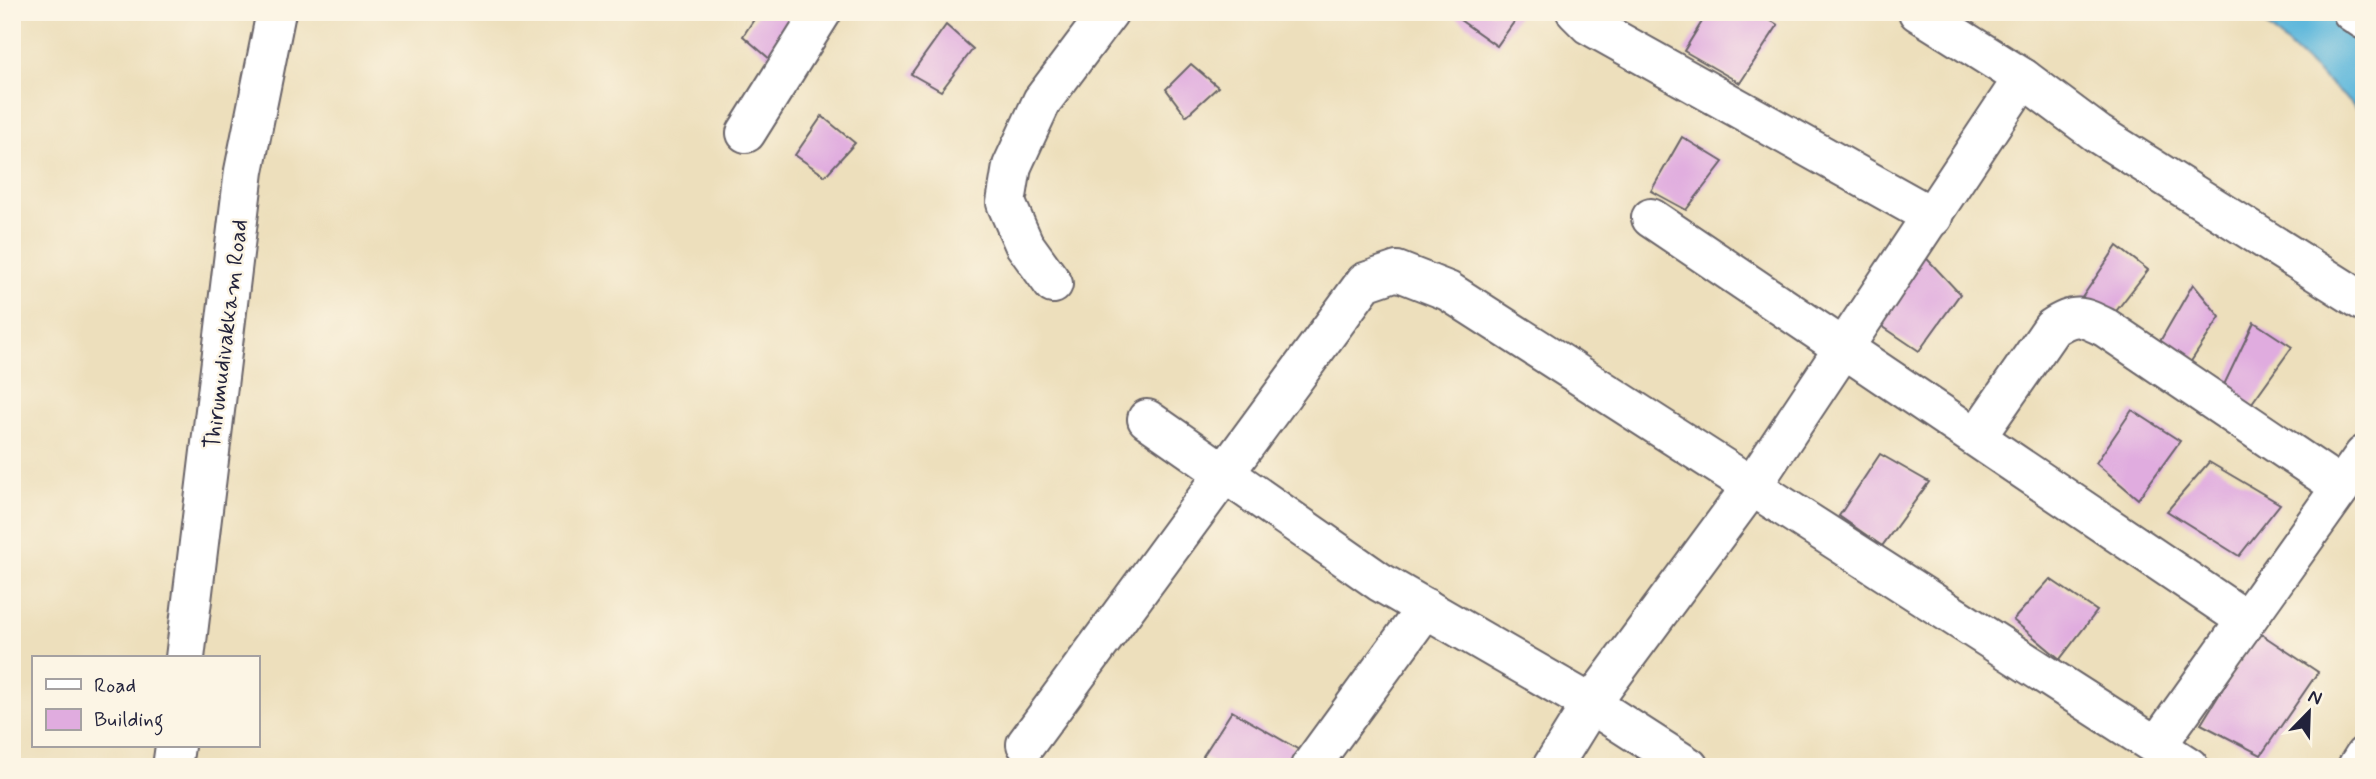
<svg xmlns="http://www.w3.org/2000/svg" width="2376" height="779" font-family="Mynerve,sans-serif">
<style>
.water{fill:#5fb8dc;stroke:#406d8c;stroke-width:2}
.building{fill:#e0acdf}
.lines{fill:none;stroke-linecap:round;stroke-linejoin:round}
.minor-casing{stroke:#696468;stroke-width:42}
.minor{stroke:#fff;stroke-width:38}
.labels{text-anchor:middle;stroke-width:5;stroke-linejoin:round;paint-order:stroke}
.street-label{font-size:23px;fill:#22223b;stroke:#fcf5e5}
</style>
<rect width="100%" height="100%" fill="#fcf5e5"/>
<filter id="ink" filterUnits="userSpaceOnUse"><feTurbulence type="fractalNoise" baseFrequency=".0143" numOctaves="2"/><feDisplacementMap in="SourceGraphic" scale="14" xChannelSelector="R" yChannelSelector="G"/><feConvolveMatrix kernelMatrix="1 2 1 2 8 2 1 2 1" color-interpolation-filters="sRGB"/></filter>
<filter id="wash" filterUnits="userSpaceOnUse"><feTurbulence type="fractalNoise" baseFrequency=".00686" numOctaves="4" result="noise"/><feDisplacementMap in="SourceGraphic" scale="28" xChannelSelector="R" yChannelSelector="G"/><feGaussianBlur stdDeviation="1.57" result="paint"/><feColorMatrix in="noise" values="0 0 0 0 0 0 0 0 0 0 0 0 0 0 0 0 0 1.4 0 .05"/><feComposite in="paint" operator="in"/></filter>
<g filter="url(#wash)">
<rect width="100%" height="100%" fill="#eddfbc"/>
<path class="water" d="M 2252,12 L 2364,12 L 2364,115 Z"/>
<g id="blocks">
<g class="building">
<path d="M 759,12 L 806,12 L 771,60 L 743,36 Z"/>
<path d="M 1455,12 L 1521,12 L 1497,46 L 1453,15 Z"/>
<path d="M 1708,12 L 1756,12 L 1778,25 L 1740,83 L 1684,51 Z"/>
<path d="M 946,25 L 973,49 L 941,91 L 911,74 Z"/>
<path d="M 1191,64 L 1218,87 L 1186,116 L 1166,89 Z"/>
<path d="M 822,116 L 855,143 L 825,176 L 795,155 Z"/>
<path d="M 1682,137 L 1723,162 L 1686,210 L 1651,191 Z"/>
<path d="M 2117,246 L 2148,270 L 2106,324 L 2079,302 Z"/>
<path d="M 1916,247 L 1960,294 L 1919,351 L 1873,320 Z"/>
<path d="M 2193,284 L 2220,317 L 2188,366 L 2155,350 Z"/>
<path d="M 2254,322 L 2292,347 L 2249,407 L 2221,391 Z"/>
<path d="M 2132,410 L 2180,441 L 2138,499 L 2096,463 Z"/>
<path d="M 1880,454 L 1929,482 L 1882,546 L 1839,516 Z"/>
<path d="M 2209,462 L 2280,504 L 2239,556 L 2167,511 Z"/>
<path d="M 2050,579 L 2097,611 L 2060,659 L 2013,620 Z"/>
<path d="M 2258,632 L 2318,672 L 2261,755 L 2201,724 Z"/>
<path d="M 1232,711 L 1306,754 L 1295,767 L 1218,767 L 1203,756 Z"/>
</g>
</g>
</g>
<g filter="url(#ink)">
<use href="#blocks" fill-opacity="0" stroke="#696468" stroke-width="2"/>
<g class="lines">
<g class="minor-casing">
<g id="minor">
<path d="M 1576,12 L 1589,25 L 1933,217"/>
<path d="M 1918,12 L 2023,78 L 2098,134 L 2364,302"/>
<path d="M 2352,12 L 2364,20"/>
<path d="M 746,133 L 822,12"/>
<path d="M 1651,218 L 2246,620"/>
<path d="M 1053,284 L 1024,244 L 1006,203 L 1012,166 L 1042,101 L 1109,12"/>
<path d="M 1147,419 L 1380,582 L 1591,704 L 1689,767"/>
<path d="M 1977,436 L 2052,328 C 2075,312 2082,316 2106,328 L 2341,487"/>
<path d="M 185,658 L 244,171 L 276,12"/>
<path d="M 1026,744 L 1365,282 L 1397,271 L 1448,291 L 2189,767"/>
<path d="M 2158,744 L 2364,455"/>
<path d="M 172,767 L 175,746"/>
<path d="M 1310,767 L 1426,608"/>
<path d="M 1552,767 L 1591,704 L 1752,486 L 2023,78"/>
<path d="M 2357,767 L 2364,756"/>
</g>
</g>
<use href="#minor" class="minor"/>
</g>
</g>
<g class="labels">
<g class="street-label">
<text transform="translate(225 334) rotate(-83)" y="8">Thirumudivakkam Road</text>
</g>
</g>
<rect width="2376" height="779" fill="none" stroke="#fcf5e5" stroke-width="42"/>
<rect x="32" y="656" width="228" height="91" fill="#fcf5e5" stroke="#a5a1a1" stroke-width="2"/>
<rect x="46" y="679" width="35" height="10" fill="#ffffff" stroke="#a5a1a1" stroke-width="2"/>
<text x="94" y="692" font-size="21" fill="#22223b">Road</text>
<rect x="46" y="709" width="35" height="21" fill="#e0acdf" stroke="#a5a1a1" stroke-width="2"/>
<text x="94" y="726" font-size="21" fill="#22223b">Building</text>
<g transform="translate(2309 712) rotate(23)" stroke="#fcf5e5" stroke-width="5" paint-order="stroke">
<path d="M0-5L12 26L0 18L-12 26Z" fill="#22223b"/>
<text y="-10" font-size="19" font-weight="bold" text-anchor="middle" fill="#22223b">N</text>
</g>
</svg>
